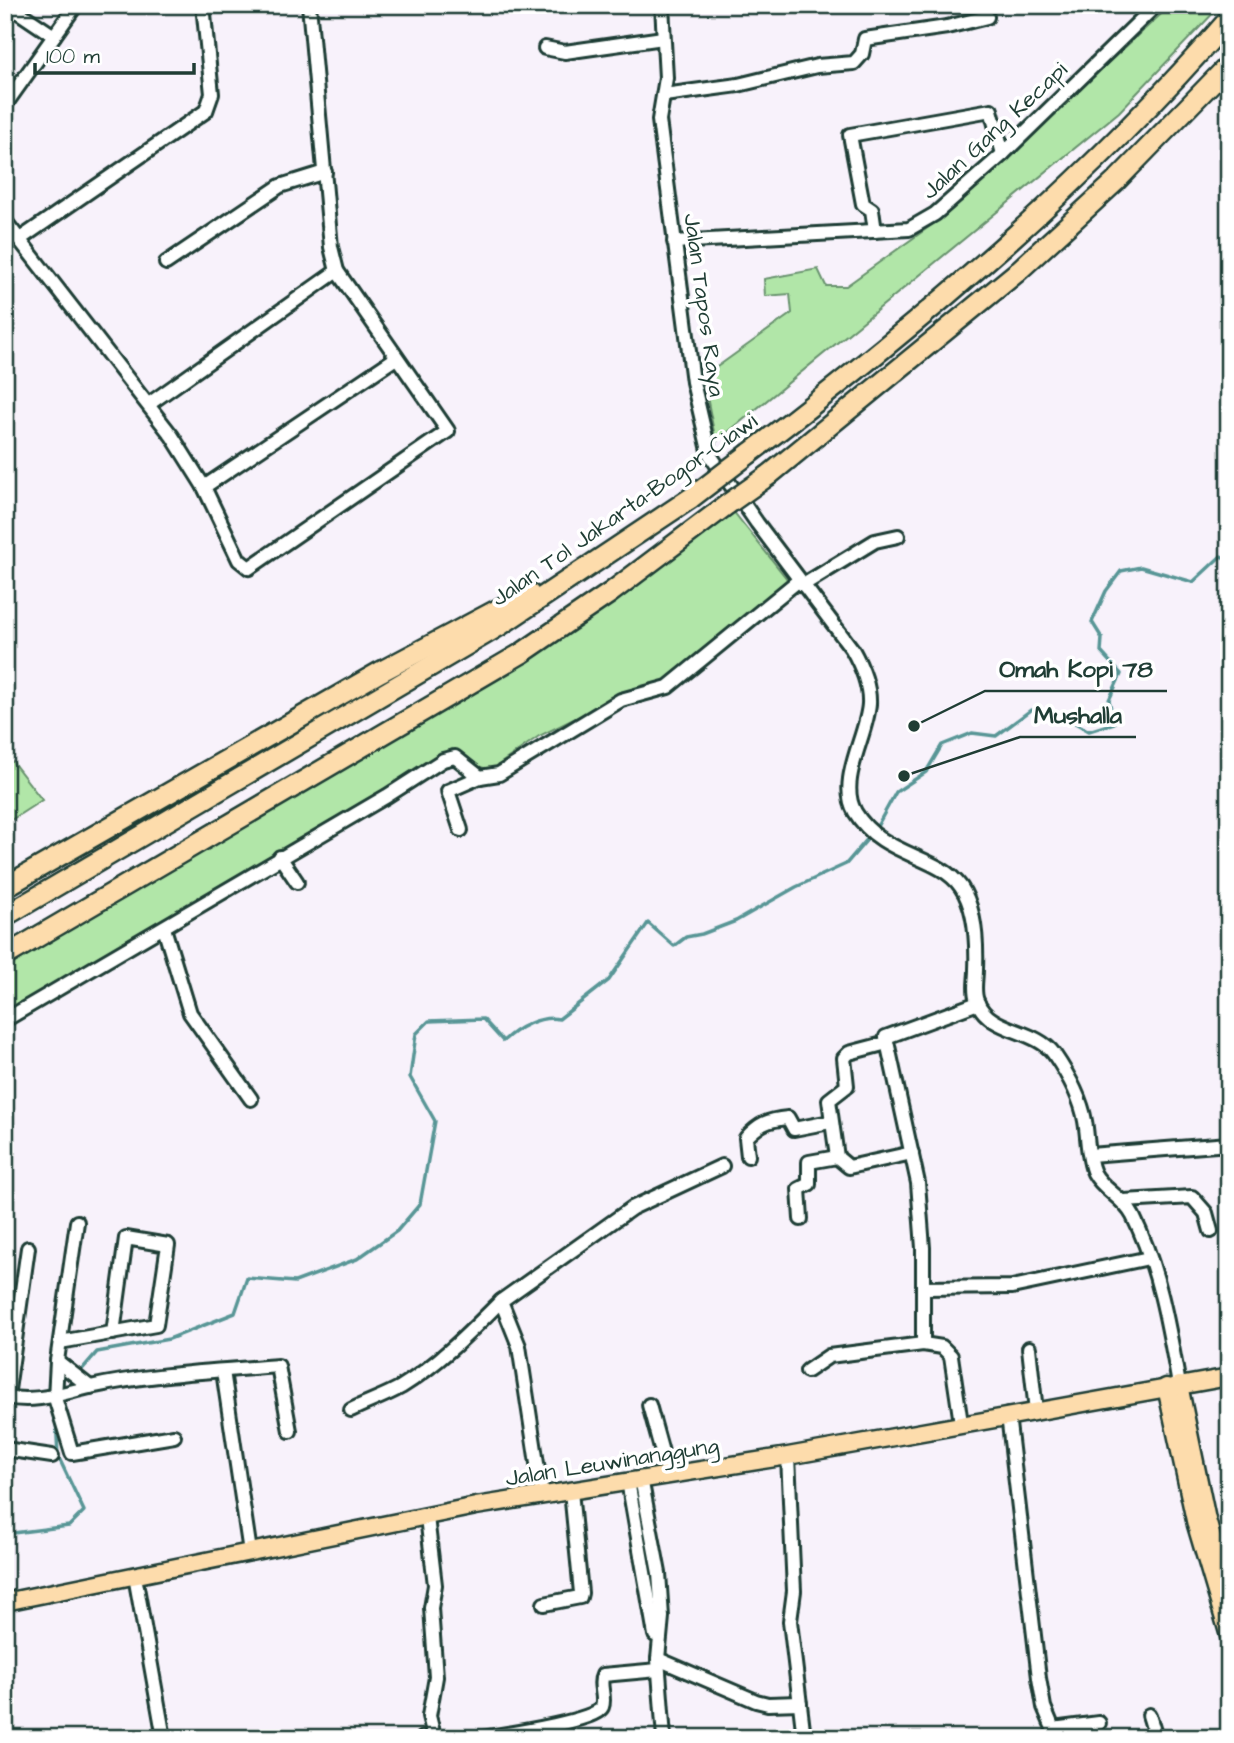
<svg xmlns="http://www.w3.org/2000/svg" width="1234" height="1743" font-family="'Architects Daughter',sans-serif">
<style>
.green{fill:#b1e6a8;stroke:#68926e;stroke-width:2}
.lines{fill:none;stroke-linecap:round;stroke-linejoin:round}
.stream{stroke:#599696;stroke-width:3.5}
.minor-casing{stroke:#1f3d34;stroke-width:18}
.major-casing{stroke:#1f3d34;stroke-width:21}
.highway-casing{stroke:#1f3d34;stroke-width:24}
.minor{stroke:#fff;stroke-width:12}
.major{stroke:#fddcac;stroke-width:16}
.highway{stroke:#fddcac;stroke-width:19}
.highway-bridge-casing{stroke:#1f3d34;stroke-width:24;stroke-linecap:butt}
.highway-bridge{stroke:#fddcac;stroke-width:19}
.labels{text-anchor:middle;stroke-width:7;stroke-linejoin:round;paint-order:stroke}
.street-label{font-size:23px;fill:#1f3d34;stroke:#fff}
.leader{fill:none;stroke:#1f3d34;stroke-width:2.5}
.callout-dot{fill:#1f3d34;stroke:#fff;stroke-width:2.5}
.callout-label{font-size:24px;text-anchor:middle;font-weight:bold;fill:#1f3d34;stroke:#fff;stroke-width:7;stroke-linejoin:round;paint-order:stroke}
</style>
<rect width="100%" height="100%" fill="#f8f2fb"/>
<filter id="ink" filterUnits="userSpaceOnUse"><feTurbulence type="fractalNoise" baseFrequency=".0143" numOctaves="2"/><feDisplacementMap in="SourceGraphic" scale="14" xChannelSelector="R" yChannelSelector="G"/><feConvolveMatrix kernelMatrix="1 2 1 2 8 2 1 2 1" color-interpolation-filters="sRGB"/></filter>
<g filter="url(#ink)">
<g class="green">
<path d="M 1171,5 L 1221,5 L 1119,112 L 716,442 L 703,377 L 792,313 L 790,294 L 765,296 L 764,279 L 818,269 L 826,286 L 846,286 L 947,214 L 950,208 Z"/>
<path d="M 733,511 L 787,579 L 788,585 L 667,685 L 625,695 L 588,712 L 539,736 L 491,770 L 470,764 L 452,749 L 5,1012 L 5,956 L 522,653 Z"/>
<path d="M 5,752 L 42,800 L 5,824 Z"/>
</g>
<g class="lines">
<g class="stream">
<path d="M 875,830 L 896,792 L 926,772 L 942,745 L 972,733 L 996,736 L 1031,710 L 1063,716 L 1089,731 L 1114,723 L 1109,700 L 1121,674 L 1101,652 L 1102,638 L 1092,622 L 1106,591 L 1121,571 L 1141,567 L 1193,582 L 1221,556 L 1229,560"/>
<path d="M 66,1388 L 97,1352 L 169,1339 L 235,1313 L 247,1278 L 295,1282 L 357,1259 L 397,1231 L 420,1204 L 435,1121 L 410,1077 L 416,1034 L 429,1021 L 483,1019 L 503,1041 C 517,1028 540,1015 559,1019 L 609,980 L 648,923 L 674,946 L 686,937 L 702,934 L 736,921 L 796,887 L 846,864 L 870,836"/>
<path d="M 5,1534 L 69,1526 L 84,1511 L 58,1456 L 56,1417"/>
</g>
<g class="minor-casing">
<g id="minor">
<path d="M 8,5 L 54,36"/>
<path d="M 662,5 L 666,78 L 659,120 L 693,382 L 710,455 L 757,523 L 852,649 C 861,665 870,685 869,704 C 867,736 837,781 855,812 C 882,857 938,854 961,887 C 976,909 977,944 976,970 C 976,980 973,991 977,1001 C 989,1033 1035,1028 1054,1054 C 1067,1073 1081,1098 1085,1121 C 1088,1137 1087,1158 1094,1173 C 1103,1190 1124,1198 1133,1216 C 1159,1268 1169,1328 1179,1385"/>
<path d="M 545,48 L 565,52 L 663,38"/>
<path d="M 664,95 L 738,85 L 817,66 L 854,63 L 862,54 L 865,39 L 947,27 L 987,17"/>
<path d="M 5,105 L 76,5"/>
<path d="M 5,221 L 172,436 L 204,487 L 239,560 L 249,568 L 448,431 L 337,271 L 331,247 L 309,5"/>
<path d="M 875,231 L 872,210 L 863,204 L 850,135 L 991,110 L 1003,154"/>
<path d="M 20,239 L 206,111 L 212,94 L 203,5"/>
<path d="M 674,242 L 909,229 L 935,214 L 1003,154 L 1152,9"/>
<path d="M 166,263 L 280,186 L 325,172"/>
<path d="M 149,404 L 337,271"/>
<path d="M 204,487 L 396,358"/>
<path d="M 803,585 L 875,541 L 898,536"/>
<path d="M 461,830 L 448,791 L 480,777"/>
<path d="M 280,857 L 297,882"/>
<path d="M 164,928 L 190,1013 L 251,1099"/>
<path d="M 5,1020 L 387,796 L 443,760 L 455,757 L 480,777 L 499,774 L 621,700 L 668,687 L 799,580"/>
<path d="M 1090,1155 L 1229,1144"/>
<path d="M 748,1156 L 746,1138 C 759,1124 767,1120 788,1118 L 794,1129 L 830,1122"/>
<path d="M 837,1157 L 829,1100 L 847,1086 L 844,1058 L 849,1053 L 887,1043"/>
<path d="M 1124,1201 L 1192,1197 L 1206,1213 L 1211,1231"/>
<path d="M 801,1219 L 799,1189 L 809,1184 L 809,1162 L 837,1157 L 849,1167 L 912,1153"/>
<path d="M 77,1222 L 57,1361 L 55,1398 L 72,1453 L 174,1436"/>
<path d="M 923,1288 L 1012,1287 L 1149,1258"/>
<path d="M 60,1342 L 156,1325 L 168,1245 L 126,1238 L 113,1333"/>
<path d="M 923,1344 L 942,1347 L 951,1356 L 961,1423"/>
<path d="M 1029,1348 L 1036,1411"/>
<path d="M 57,1361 L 90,1387"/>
<path d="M 223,1371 L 250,1552"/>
<path d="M 807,1371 L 829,1356 L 923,1344 L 923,1248 L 918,1183 L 886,1037 L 978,1003"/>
<path d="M 5,1397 C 37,1403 59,1394 90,1387 C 149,1374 217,1371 278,1366 L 290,1431"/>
<path d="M 7,1397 L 28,1248"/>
<path d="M 649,1405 L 668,1474"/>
<path d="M 351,1410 C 367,1402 385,1396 401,1387 C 439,1364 470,1332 501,1301"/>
<path d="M 1008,1415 L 1039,1678 L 1044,1707 L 1057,1738"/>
<path d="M 5,1449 L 52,1456"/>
<path d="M 788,1456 L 794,1591 L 790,1621 L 804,1738"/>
<path d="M 641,1478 L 659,1573 L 662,1617 L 658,1659 L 664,1738"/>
<path d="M 628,1481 L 655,1635"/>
<path d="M 542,1496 L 519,1346 L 501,1301 L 632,1208 L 722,1166"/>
<path d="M 427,1517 L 435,1585 L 431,1608 L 436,1677 L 429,1716 L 434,1736"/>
<path d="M 135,1576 L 164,1738"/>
<path d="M 544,1604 L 580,1597 L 581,1593 L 571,1491"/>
<path d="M 658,1659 L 756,1701 L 768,1704 L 800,1703"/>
<path d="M 1149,1715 L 1156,1738"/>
<path d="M 1053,1729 L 1099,1723"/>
<path d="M 423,1738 L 455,1738"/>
<path d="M 482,1738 C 500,1735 597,1721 602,1707 C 606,1697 598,1685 603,1675 L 658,1670"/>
</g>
</g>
<g class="major-casing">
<g id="major">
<path d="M 1179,1385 L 1207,1520 L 1229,1596"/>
<path d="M 1166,1387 L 1196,1525 L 1229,1636"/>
<path d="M 5,1602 L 476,1506 L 788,1456 L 1229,1377"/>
</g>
</g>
<g class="highway-casing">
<g id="highway">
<path d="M 750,453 C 921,323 1089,181 1229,19"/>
<path d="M 769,475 L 1016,273 L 1115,182 L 1229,65"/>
<path d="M 5,887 L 380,672 L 529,593"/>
<path d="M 5,916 L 499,626 L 691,498"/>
<path d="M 5,956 L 522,653 L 610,593 L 728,504"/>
</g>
</g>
<use href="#minor" class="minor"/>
<use href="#major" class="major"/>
<use href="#highway" class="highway"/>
<g class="highway-bridge-casing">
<g id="highway-bridge">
<path d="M 691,498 L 750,453"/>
<path d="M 728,504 L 769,475"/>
</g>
</g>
<use href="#highway-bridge" class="highway-bridge"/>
</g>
</g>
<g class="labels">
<g class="street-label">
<text transform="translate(994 130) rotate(-43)" y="8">Jalan Gang Kecapi</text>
<text transform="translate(705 305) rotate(82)" y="8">Jalan Tapos Raya</text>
<text transform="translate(624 509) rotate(-35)" y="8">Jalan Tol Jakarta–Bogor–Ciawi</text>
<text transform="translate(612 1461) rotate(-9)" y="8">Jalan Leuwinanggung</text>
</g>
</g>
<path class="leader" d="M914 726L985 691H1167M904 776L1020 737H1136"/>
<g class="callout-dot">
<circle cx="914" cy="726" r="7"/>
<circle cx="904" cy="776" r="7"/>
</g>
<g class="callout-label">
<text x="1076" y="677">Omah Kopi 78</text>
<text x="1078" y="723">Mushalla</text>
</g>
<rect width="1234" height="1743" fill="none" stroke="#fff" stroke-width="28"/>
<rect x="14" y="14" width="1206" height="1715" fill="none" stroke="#1f3d34" stroke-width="2.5" filter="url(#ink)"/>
<path d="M35 63v10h159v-10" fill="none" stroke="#1f3d34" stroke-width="3.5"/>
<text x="46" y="63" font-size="21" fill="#1f3d34" stroke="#ffffff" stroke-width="5" paint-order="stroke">100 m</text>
</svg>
